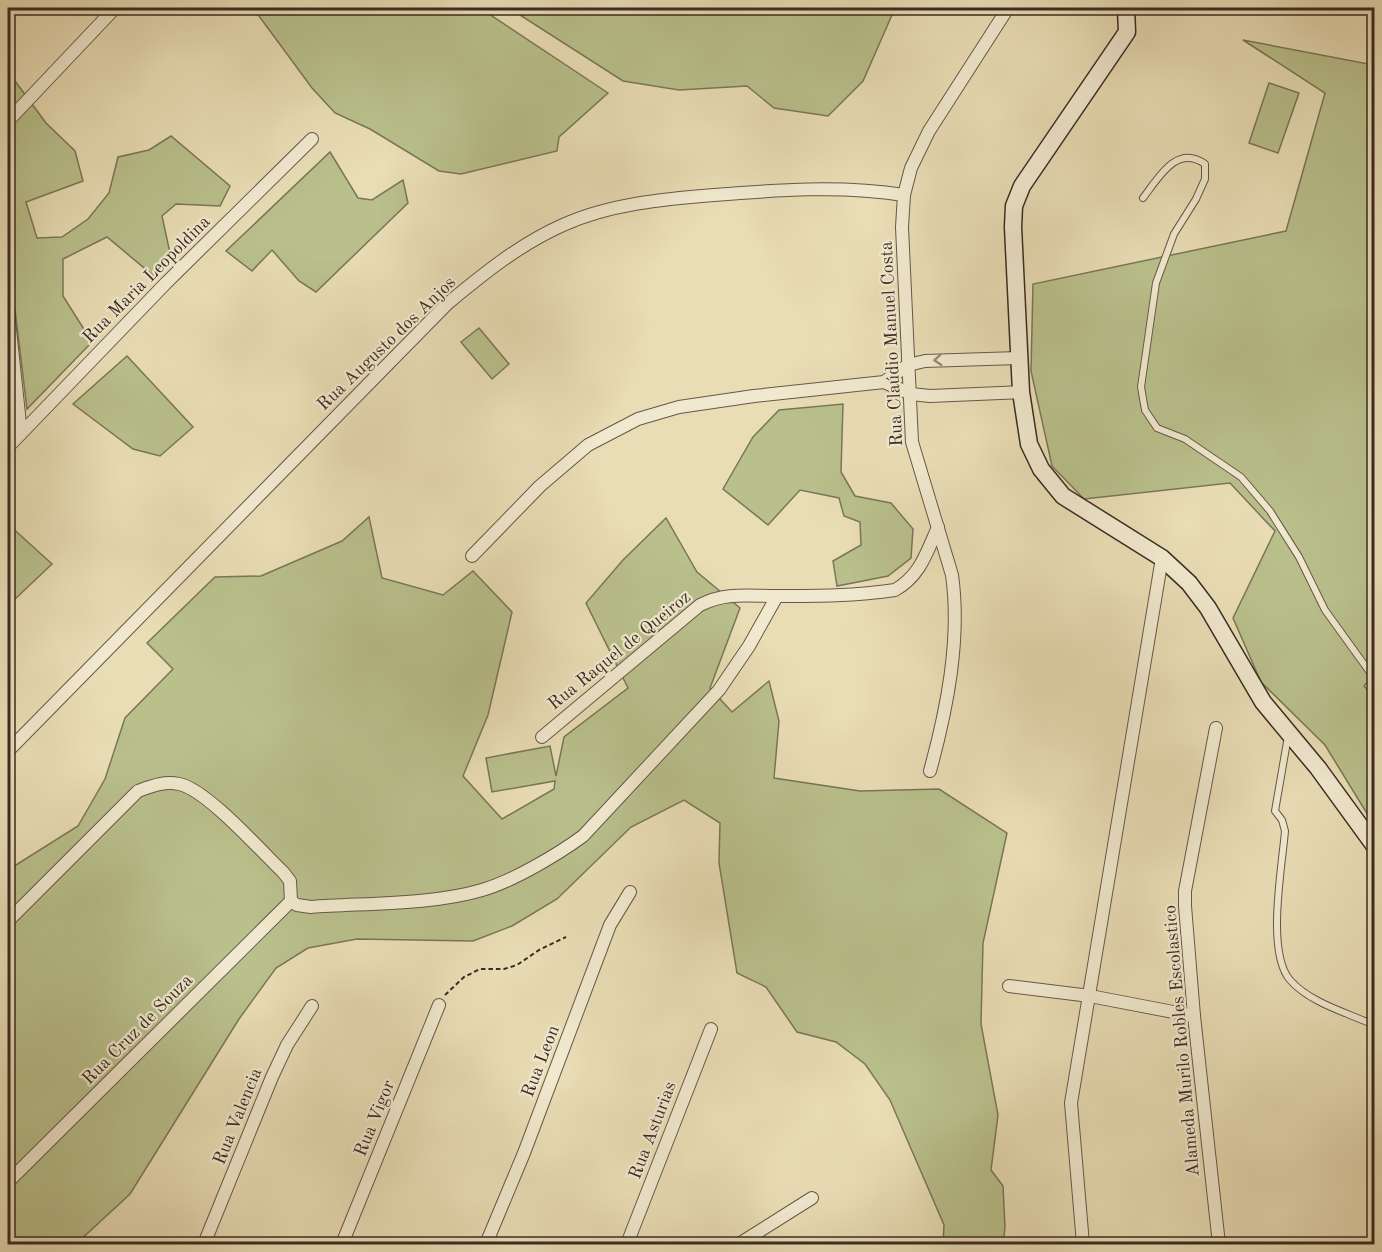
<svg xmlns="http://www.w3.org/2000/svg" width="1382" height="1252" font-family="'Old Standard TT',serif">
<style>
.green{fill:#b9c08c;stroke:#7a7658;stroke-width:1.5}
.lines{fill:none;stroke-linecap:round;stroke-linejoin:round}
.lane-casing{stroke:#665848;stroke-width:8}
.street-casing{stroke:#665848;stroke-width:14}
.secondary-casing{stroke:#3a2b24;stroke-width:19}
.path{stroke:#3a2b24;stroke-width:2;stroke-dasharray:4.5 3;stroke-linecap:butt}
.lane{stroke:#f1e9cf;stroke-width:6}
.street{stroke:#f1e9cf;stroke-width:12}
.secondary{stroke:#f1e9cf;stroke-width:16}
.oneway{stroke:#968a7a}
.labels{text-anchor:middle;stroke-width:4.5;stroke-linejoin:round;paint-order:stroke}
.street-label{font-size:18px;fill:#3a2b24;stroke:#f1e9cf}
</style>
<rect width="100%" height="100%" fill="#e9ddb5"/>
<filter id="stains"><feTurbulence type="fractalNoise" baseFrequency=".00333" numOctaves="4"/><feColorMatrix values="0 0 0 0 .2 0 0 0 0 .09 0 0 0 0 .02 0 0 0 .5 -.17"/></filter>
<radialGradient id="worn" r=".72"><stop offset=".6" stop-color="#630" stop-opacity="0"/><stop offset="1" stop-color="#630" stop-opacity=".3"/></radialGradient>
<g class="green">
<path d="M 253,8 L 480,8 L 608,93 L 559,137 L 557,151 L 461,174 L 439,171 L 370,129 L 335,113 L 312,88 Z"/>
<path d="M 509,8 L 895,8 L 863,81 L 828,116 L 774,108 L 747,86 L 679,90 L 623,81 Z"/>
<path d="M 1243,40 L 1374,65 L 1374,674 L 1364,686 L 1374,698 L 1374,825 L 1325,745 L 1261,682 L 1233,618 L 1275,531 L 1230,483 L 1084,499 L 1052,466 L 1031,371 L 1033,284 L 1286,231 L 1325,93 Z"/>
<path d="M 15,81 L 46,123 L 75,151 L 83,181 L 26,202 L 37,238 L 62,237 L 88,219 L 109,193 L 118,157 L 149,150 L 171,136 L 230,186 L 220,206 L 176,204 L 162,216 L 170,253 L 155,277 L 107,237 L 63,259 L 63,296 L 92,342 L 27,409 L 8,252 L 8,83 Z"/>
<path d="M 1269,83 L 1299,93 L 1278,153 L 1249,143 Z"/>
<path d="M 330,152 L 358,198 L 372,200 L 403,180 L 408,203 L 316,292 L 299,281 L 272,250 L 252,271 L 226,251 Z"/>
<path d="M 479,328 L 509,364 L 492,379 L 461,342 Z"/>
<path d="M 127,356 L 193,427 L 160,456 L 133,449 L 73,404 Z"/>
<path d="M 843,404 L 841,472 L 855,496 L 891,503 L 913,529 L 911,558 L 888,576 L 837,586 L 833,561 L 861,545 L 860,522 L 844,516 L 839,498 L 800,490 L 768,525 L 723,489 L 753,437 L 779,410 Z"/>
<path d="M 369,517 L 382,578 L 443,595 L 473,571 L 512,612 L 488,715 L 463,776 L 502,819 L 554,789 L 555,781 L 492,792 L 486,758 L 550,746 L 556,776 L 564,737 L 628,688 L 586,603 L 623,560 L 666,518 L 697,572 L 740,608 L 710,688 L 732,712 L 769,681 L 779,721 L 774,778 L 860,791 L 939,789 L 1007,833 L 983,943 L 981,1024 L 998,1115 L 991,1170 L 1003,1186 L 1005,1228 L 1003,1244 L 943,1244 L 944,1225 L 890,1100 L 865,1064 L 836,1042 L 797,1032 L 766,987 L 737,973 L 719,863 L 720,823 L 684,800 L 631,827 L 557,899 L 512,926 L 473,941 L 357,939 L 308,948 L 276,968 L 239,1019 L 130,1194 L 76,1244 L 8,1244 L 8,870 L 78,826 L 105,779 L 125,718 L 173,669 L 147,643 L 215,577 L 261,576 L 342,541 Z"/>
<path d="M 8,524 L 52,564 L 14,600 L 8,594 Z"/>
</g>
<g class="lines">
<g class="lane-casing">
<g id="lane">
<path d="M 1143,198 C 1159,177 1177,144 1205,164 L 1205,179 L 1196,199 L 1174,234 L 1156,283 L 1141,387 L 1145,410 L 1157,428 L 1185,439 L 1241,477 L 1270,511 L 1299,557 L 1325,610 L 1374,678"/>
<path d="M 1288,736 L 1275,811 L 1282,820 L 1285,831 C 1282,867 1266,952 1290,980 C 1310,1003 1348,1013 1374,1025"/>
</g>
</g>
<g class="street-casing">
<g id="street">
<path d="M 8,121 L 115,8"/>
<path d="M 8,311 L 21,433"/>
<path d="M 884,382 L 911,394 L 930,396 L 1021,392"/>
<path d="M 8,447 L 166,283 L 312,139"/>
<path d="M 472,556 L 540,486 L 588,445 L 638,419 L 679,407 L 754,396 L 884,382 L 908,365 L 925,361 L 1018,358"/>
<path d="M 1216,728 L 1185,891 L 1185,906 L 1194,1016 L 1219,1244"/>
<path d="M 542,737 L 700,605 C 725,592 748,596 776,596 C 815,596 857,596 895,590 C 920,576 927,552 938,527"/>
<path d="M 8,751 L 447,304 C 483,274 520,244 563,225 C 609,204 664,199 714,195 C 777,190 841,185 904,195"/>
<path d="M 930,771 C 947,709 961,639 952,575 L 912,442 L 902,227 L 904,195 L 911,168 L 929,131 L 1008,8"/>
<path d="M 8,921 L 138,791 C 152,786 164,781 179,784 C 206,789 261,851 283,872 L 290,881 L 291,901 L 297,905 L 311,907 C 364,903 432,905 482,890 C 513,881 557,855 583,836 L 719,690 L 749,646 L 777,596"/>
<path d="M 1009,986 L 1090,996 L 1194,1016"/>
<path d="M 8,1182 L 291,901"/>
<path d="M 204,1244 L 272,1077 L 287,1045 L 312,1006"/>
<path d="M 342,1244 L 439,1005"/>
<path d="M 486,1244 L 524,1153 L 610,925 L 630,892"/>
<path d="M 627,1244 L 711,1029"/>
<path d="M 739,1244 L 812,1198"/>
<path d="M 1083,1244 L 1071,1103 L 1162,558"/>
</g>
</g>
<g class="secondary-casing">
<path id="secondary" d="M 1126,8 L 1127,32 L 1022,186 L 1014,206 L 1013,227 L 1021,392 L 1029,444 L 1041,469 L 1063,496 L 1162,558 L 1189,583 L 1208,608 L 1263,702 L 1318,768 L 1374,845"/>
</g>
<path class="path" d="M 445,995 L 464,977 L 480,969 L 504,969 L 517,965 L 539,950 L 566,937"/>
<use href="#lane" class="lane"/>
<use href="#street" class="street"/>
<use href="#secondary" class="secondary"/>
</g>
<defs><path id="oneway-chevron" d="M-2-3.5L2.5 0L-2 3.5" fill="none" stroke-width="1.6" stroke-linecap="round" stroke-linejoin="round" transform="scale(1.5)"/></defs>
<use class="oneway" href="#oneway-chevron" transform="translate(938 360) rotate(175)"/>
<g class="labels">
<g class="street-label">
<text transform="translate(146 279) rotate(-45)" y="6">Rua Maria Leopoldina</text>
<text transform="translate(386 343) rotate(-44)" y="6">Rua Augusto dos Anjos</text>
<text transform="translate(891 344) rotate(-93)" y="6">Rua Claúdio Manuel Costa</text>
<text transform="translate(619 650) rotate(-39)" y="6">Rua Raquel de Queiroz</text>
<text transform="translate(137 1029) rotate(-45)" y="6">Rua Cruz de Souza</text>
<text transform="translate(1181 1041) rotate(-95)" y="6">Alameda Murilo Robles Escolastico</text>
<text transform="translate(540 1061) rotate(-69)" y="6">Rua Leon</text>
<text transform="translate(237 1116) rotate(-68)" y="6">Rua Valencia</text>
<text transform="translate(374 1118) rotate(-68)" y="6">Rua Vigor</text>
<text transform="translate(652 1130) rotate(-69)" y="6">Rua Asturias</text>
</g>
</g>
<rect width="1382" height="1252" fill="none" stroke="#e9ddb5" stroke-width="30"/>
<rect x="9" y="9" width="1364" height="1234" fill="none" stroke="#3a2b24" stroke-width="3"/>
<rect x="15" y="15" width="1352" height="1222" fill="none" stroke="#3a2b24" stroke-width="1.5"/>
<rect width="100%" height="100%" filter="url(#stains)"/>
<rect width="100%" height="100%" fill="url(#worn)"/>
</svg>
